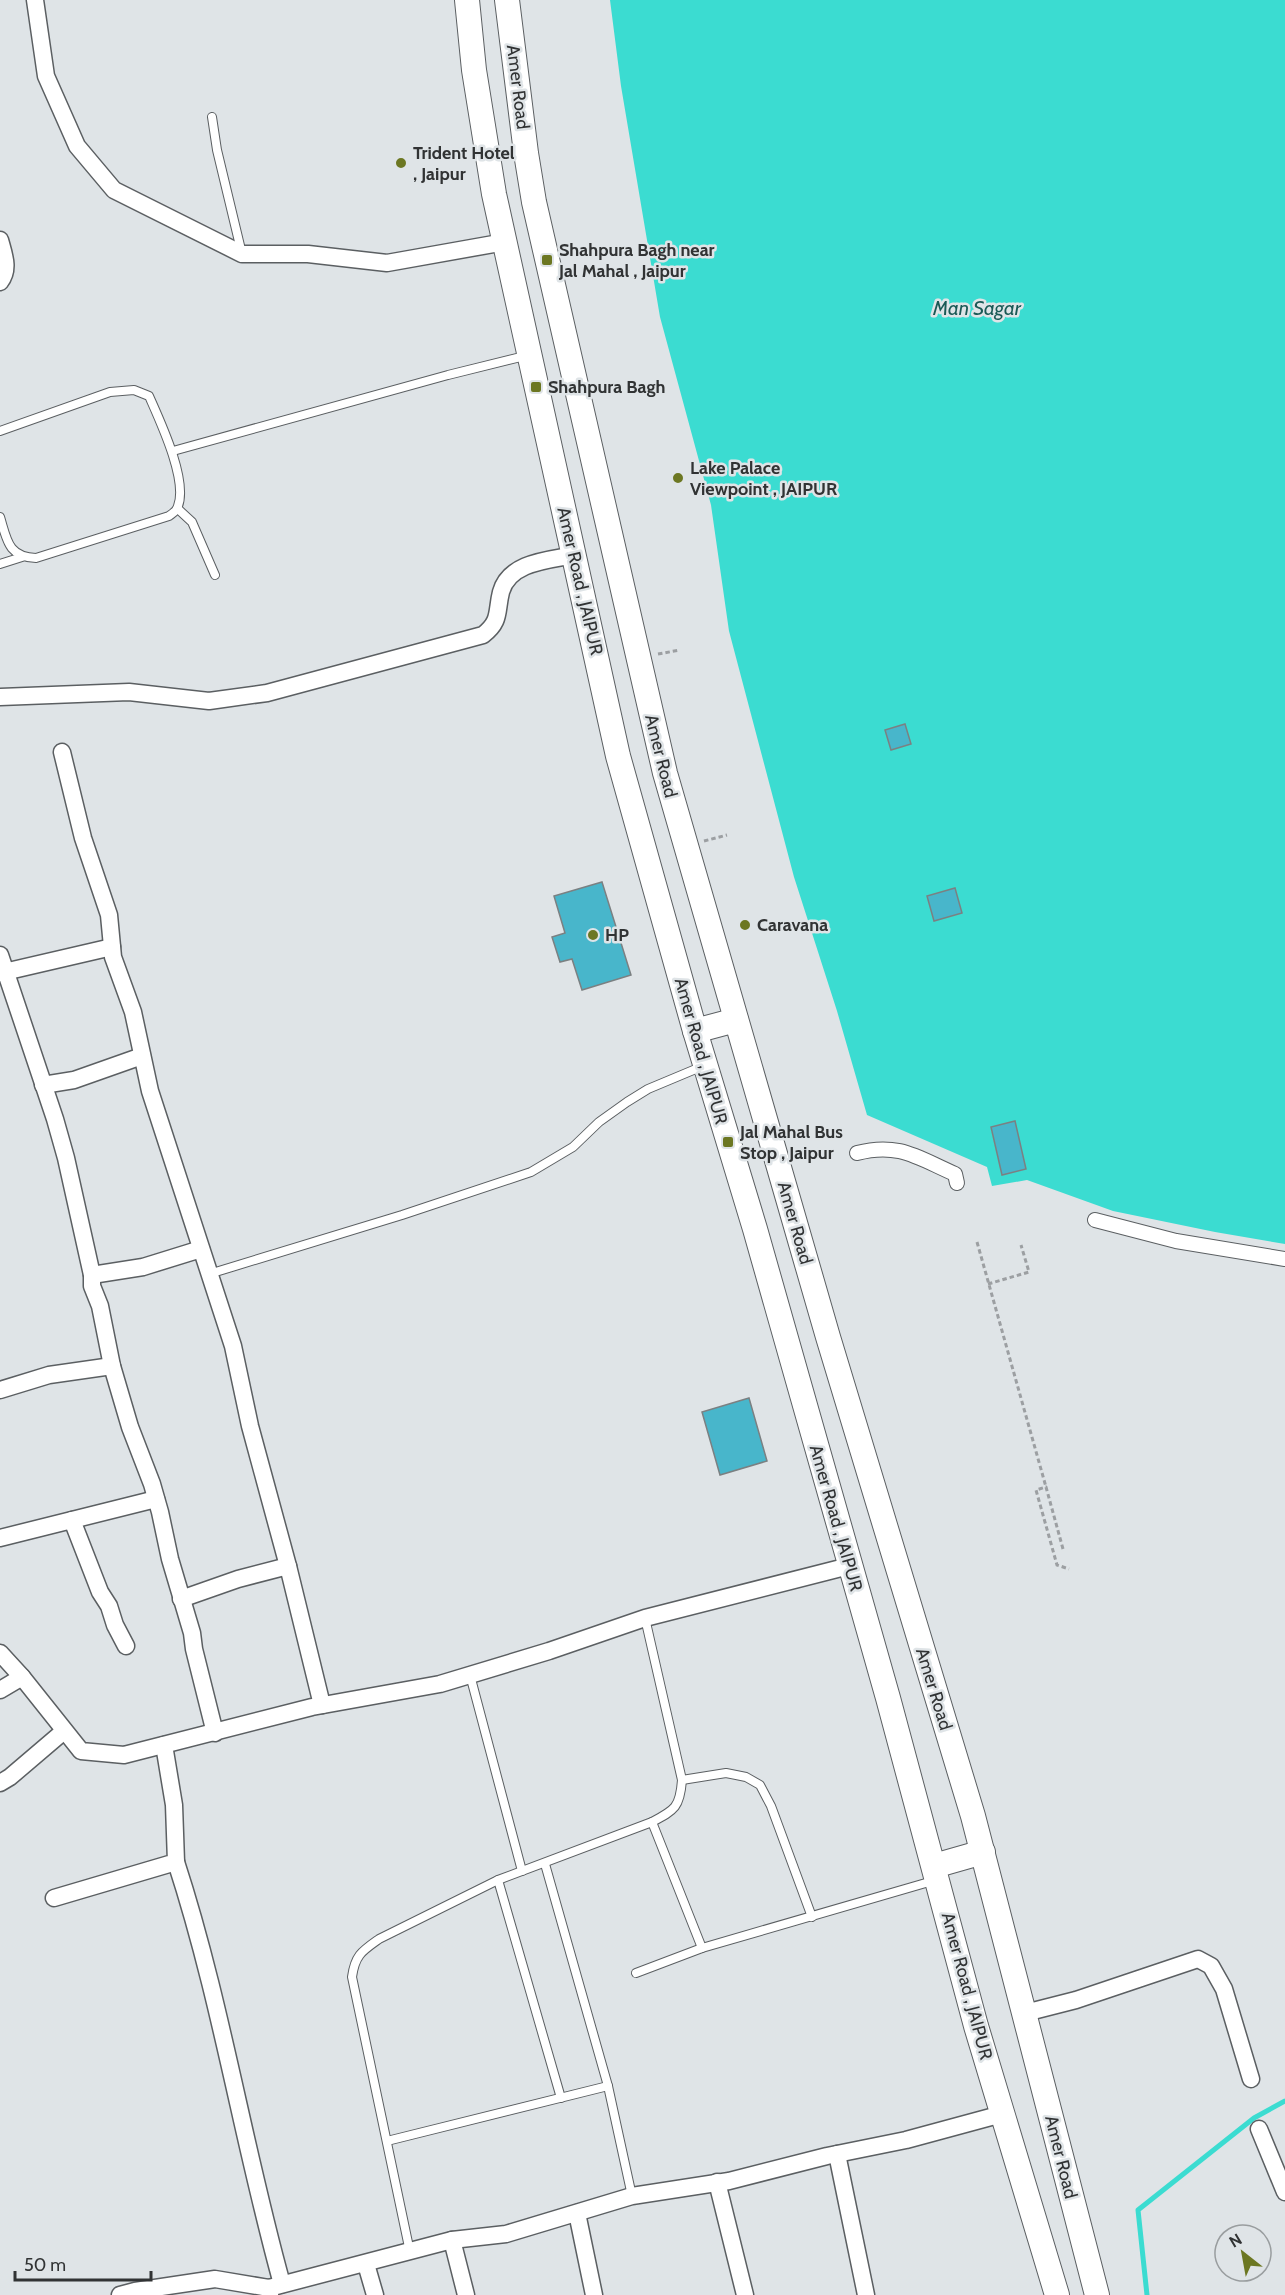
<svg xmlns="http://www.w3.org/2000/svg" width="1285" height="2295" font-family="Cabin,sans-serif">
<style>
.water{fill:#3bdcd1;fill-rule:evenodd}
.lines{fill:none;stroke-linecap:round;stroke-linejoin:round}
.stream{stroke:#3bdcd1;stroke-width:5}
.building{fill:#48b6cb;stroke:#7b8082;stroke-width:1.5}
.service-casing{stroke:#5b5f62;stroke-width:10}
.pedestrian-casing{stroke:#5b5f62;stroke-width:16}
.minor-casing{stroke:#5b5f62;stroke-width:19}
.secondary-casing{stroke:#5b5f62;stroke-width:26}
.path{stroke:#9c9fa2;stroke-width:3;stroke-dasharray:4.5 3;stroke-linecap:butt}
.service{stroke:#fff;stroke-width:8}
.pedestrian{stroke:#fff;stroke-width:14}
.minor{stroke:#fff;stroke-width:16}
.secondary{stroke:#fff;stroke-width:24}
.poi-dot{fill:#6c7722;stroke:#dfe4e7;stroke-width:2}
.labels{text-anchor:middle;stroke-width:5;stroke-linejoin:round;paint-order:stroke}
.street-label{font-size:18px;fill:#313334;stroke:#dfe4e7}
.poi-label{font-size:18px;font-weight:bold;fill:#313334;stroke:#dfe4e7;text-anchor:start}
.water-label{font-size:20px;font-style:italic;fill:#195955;stroke:#dfe4e7}
</style>
<rect width="100%" height="100%" fill="#dfe4e7"/>
<path class="water" d="M 610,0 L 1285,0 L 1285,1244 L 1215,1232 L 1113,1211 L 1027,1180 L 992,1186 L 987,1167 L 867,1115 L 837,1011 L 794,877 L 729,631 L 711,505 L 660,317 L 621,86 ZM 905,724 L 911,744 L 891,750 L 885,730 ZM 955,888 L 962,913 L 934,921 L 927,896 ZM 1015,1122 L 1026,1169 L 1002,1175 L 991,1128 Z"/>
<g class="lines">
<path class="stream" d="M 1147,2295 L 1138,2210 L 1254,2118 L 1285,2101"/>
</g>
<g class="building">
<path d="M 905,724 L 911,744 L 891,750 L 885,730 Z"/>
<path d="M 602,882 L 631,975 L 582,990 L 572,959 L 560,962 L 552,937 L 565,933 L 554,896 Z"/>
<path d="M 955,888 L 962,913 L 934,921 L 927,896 Z"/>
<path d="M 1015,1121 L 1026,1169 L 1002,1175 L 991,1127 Z"/>
<path d="M 749,1398 L 767,1461 L 720,1475 L 702,1412 Z"/>
</g>
<g class="lines">
<g class="service-casing">
<g id="service">
<path d="M 212,117 L 217,150 L 242,254"/>
<path d="M 0,431 L 110,392 L 134,390 L 149,396 C 160,421 188,480 178,506 C 177,511 173,513 169,516 L 36,558 C 8,557 7,540 0,517"/>
<path d="M 173,451 L 448,375 L 529,355"/>
<path d="M 178,509 L 192,522 L 215,575"/>
<path d="M 0,564 L 22,557"/>
<path d="M 209,1274 L 402,1215 L 531,1172 L 573,1147 L 599,1122 L 627,1102 L 648,1089 L 703,1066"/>
<path d="M 645,1618 L 682,1780 C 680,1807 675,1810 652,1822"/>
<path d="M 470,1675 L 522,1871"/>
<path d="M 682,1780 L 726,1773 L 746,1777 L 760,1785 L 771,1806 L 812,1917"/>
<path d="M 545,1864 L 608,2086 L 632,2196"/>
<path d="M 498,1880 L 561,2098"/>
<path d="M 636,1973 L 702,1948 L 936,1880"/>
<path d="M 387,2141 L 608,2086"/>
<path d="M 410,2252 L 352,1977 C 355,1955 362,1951 379,1939 L 498,1880 L 652,1822 L 702,1948"/>
</g>
</g>
<g class="pedestrian-casing">
<g id="pedestrian">
<path d="M 857,1153 C 899,1142 918,1158 955,1174 L 957,1183"/>
<path d="M 1095,1220 L 1176,1241 L 1285,1259"/>
</g>
</g>
<g class="minor-casing">
<g id="minor">
<path d="M 35,0 L 46,76 L 77,146 L 114,190 L 242,254 L 308,254 L 387,263 L 505,242"/>
<path d="M 0,240 C 4,255 10,269 0,282"/>
<path d="M 0,697 L 129,692 L 209,701 L 267,693 L 483,635 C 501,621 496,612 501,592 C 509,562 549,560 574,555"/>
<path d="M 62,752 L 83,838 L 109,915 L 113,957 L 133,1012 L 150,1091 L 233,1346 L 250,1426 L 288,1566 L 322,1705"/>
<path d="M 0,955 L 55,1119 L 66,1158 L 92,1275 L 92,1286 L 100,1306 L 112,1366 L 130,1427 L 152,1484 L 160,1512 L 170,1559 L 192,1633 L 194,1649 L 215,1733"/>
<path d="M 0,973 L 112,947"/>
<path d="M 43,1085 L 74,1080 L 142,1056"/>
<path d="M 92,1275 L 143,1267 L 201,1249"/>
<path d="M 0,1390 L 49,1375 L 112,1366"/>
<path d="M 72,1520 L 100,1592 L 109,1606 L 115,1625 L 126,1646"/>
<path d="M 0,1538 L 156,1499"/>
<path d="M 181,1599 L 238,1579 L 288,1566"/>
<path d="M 0,1653 L 22,1677 L 81,1751 L 124,1755 L 312,1707 L 440,1684 L 549,1651 L 645,1618 L 849,1566"/>
<path d="M 0,1690 L 22,1677"/>
<path d="M 0,1783 L 10,1777 L 64,1731"/>
<path d="M 176,1862 C 221,2000 243,2144 282,2284"/>
<path d="M 54,1898 L 176,1862 L 174,1805 L 164,1745"/>
<path d="M 1025,2013 L 1076,2000 L 1198,1959 L 1211,1966 L 1224,1989 L 1251,2079"/>
<path d="M 1259,2129 L 1285,2192"/>
<path d="M 837,2154 L 866,2295"/>
<path d="M 717,2182 L 745,2295"/>
<path d="M 577,2213 L 594,2295"/>
<path d="M 452,2240 L 466,2295"/>
<path d="M 366,2264 L 375,2295"/>
<path d="M 120,2295 L 135,2291 L 215,2279 L 269,2288"/>
<path d="M 270,2295 L 269,2288 L 452,2240 L 506,2234 L 632,2196 L 729,2181 L 827,2156 L 906,2140 L 1002,2114"/>
</g>
</g>
<g class="secondary-casing">
<g id="secondary">
<path d="M 467,0 L 474,70 L 494,194 L 618,756 L 695,1031 L 755,1229 L 888,1698 L 976,2026 L 1057,2295"/>
<path d="M 507,0 L 526,153 L 534,202 L 665,773 L 828,1337 L 973,1816 L 1097,2295"/>
<path d="M 695,1031 L 736,1020"/>
<path d="M 934,1866 L 983,1852"/>
</g>
</g>
<g class="path">
<path d="M 658,654 L 680,650"/>
<path d="M 704,841 L 727,835"/>
<path d="M 977,1242 L 1046,1487"/>
<path d="M 988,1284 L 1029,1272 L 1021,1245"/>
<path d="M 1063,1549 L 1046,1487 L 1036,1490 L 1057,1565 L 1069,1569"/>
</g>
<use href="#service" class="service"/>
<use href="#pedestrian" class="pedestrian"/>
<use href="#minor" class="minor"/>
<use href="#secondary" class="secondary"/>
</g>
<g class="poi-dot">
<circle cx="401" cy="163" r="6"/>
<rect x="541" y="254" width="12" height="12" rx="3"/>
<rect x="530" y="381" width="12" height="12" rx="3"/>
<circle cx="678" cy="478" r="6"/>
<circle cx="745" cy="925" r="6"/>
<circle cx="593" cy="935" r="6"/>
<rect x="722" y="1136" width="12" height="12" rx="3"/>
</g>
<g class="labels">
<g class="street-label">
<text transform="translate(518 87) rotate(83)" y="6">Amer Road</text>
<text transform="translate(580 581) rotate(77)" y="6">Amer Road , JAIPUR</text>
<text transform="translate(661 756) rotate(76)" y="6">Amer Road</text>
<text transform="translate(701 1051) rotate(74)" y="6">Amer Road , JAIPUR</text>
<text transform="translate(795 1223) rotate(74)" y="6">Amer Road</text>
<text transform="translate(836 1518) rotate(74)" y="6">Amer Road , JAIPUR</text>
<text transform="translate(934 1689) rotate(73)" y="6">Amer Road</text>
<text transform="translate(967 1986) rotate(75)" y="6">Amer Road , JAIPUR</text>
<text transform="translate(1061 2157) rotate(76)" y="6">Amer Road</text>
</g>
<g class="poi-label">
<text x="413" y="159">Trident Hotel<tspan x="413" dy="21">, Jaipur</tspan></text>
<text x="559" y="256">Shahpura Bagh near<tspan x="559" dy="21">Jal Mahal , Jaipur</tspan></text>
<text x="548" y="393">Shahpura Bagh</text>
<text x="690" y="474">Lake Palace<tspan x="690" dy="21">Viewpoint , JAIPUR</tspan></text>
<text x="757" y="931">Caravana</text>
<text x="605" y="941">HP</text>
<text x="740" y="1138">Jal Mahal Bus<tspan x="740" dy="21">Stop , Jaipur</tspan></text>
</g>
<g class="water-label">
<text x="977" y="315">Man Sagar</text>
</g>
</g>
<g transform="translate(1243 2253) rotate(329)"><circle r="28" fill="#dfe4e7" stroke="#999d9f" stroke-width="1.5"/>
<path d="M0-4.5L10 22L0 15L-10 22Z" fill="#6c7722"/>
<text y="-9" font-size="16" font-weight="bold" text-anchor="middle" fill="#313334">N</text>
</g>
<path d="M15 2271v9h136v-9" fill="none" stroke="#313334" stroke-width="3"/>
<text x="24" y="2271" font-size="18" fill="#313334" stroke="#dfe4e7" stroke-width="4.5" paint-order="stroke">50 m</text>
</svg>
